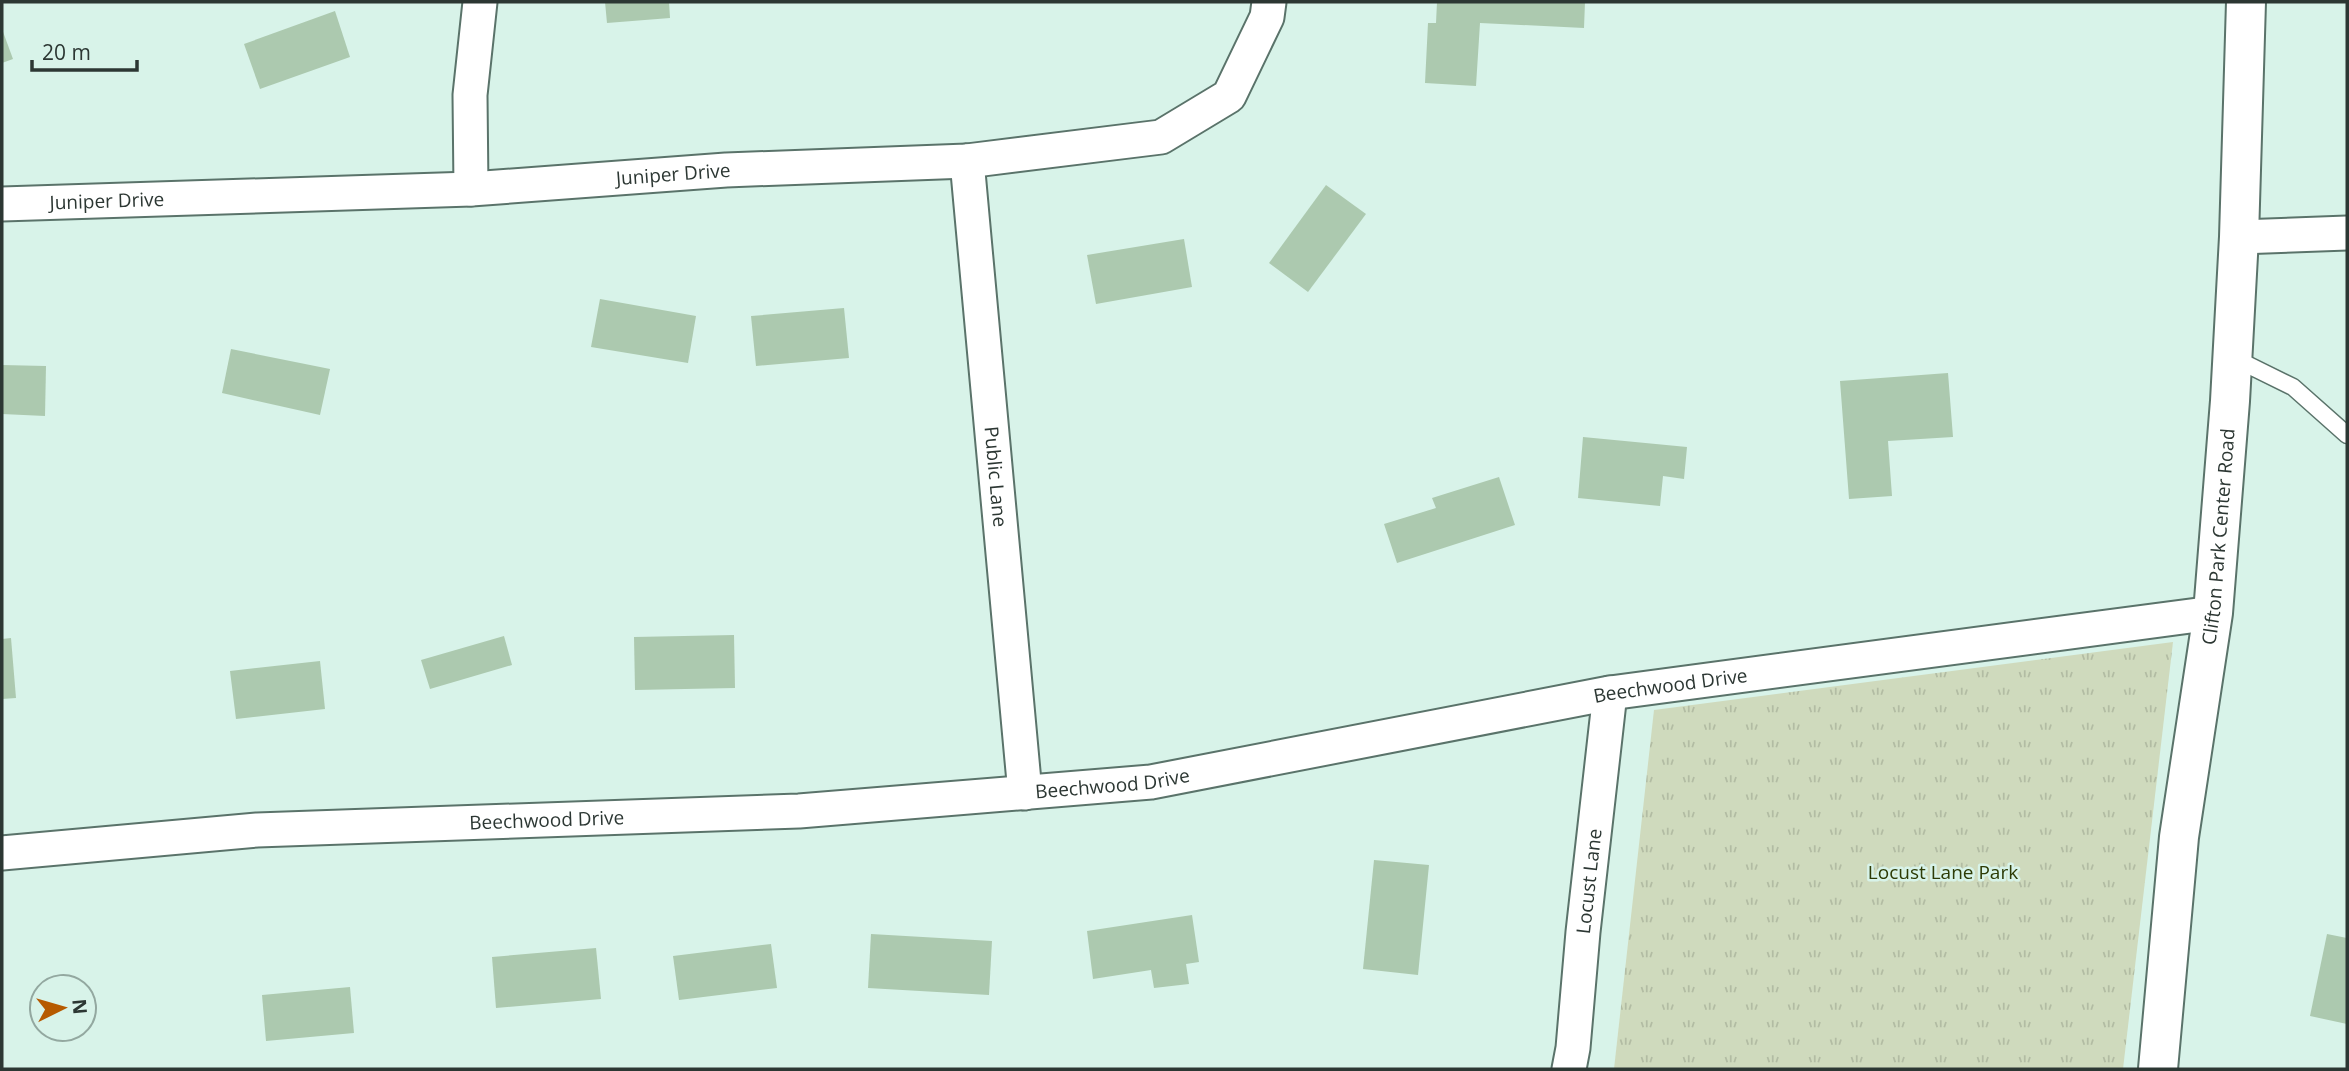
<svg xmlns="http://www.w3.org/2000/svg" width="2349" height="1071" font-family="'Open Sans',sans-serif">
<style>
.park{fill:url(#park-tufts)}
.building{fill:#acc9af}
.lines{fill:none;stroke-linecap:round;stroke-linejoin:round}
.lane-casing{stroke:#5a736a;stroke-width:19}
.street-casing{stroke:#5a736a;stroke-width:37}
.secondary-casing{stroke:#5a736a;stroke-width:42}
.lane{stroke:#fff;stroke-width:16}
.street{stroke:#fff;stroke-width:33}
.secondary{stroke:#fff;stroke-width:38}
.labels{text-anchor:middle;stroke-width:5;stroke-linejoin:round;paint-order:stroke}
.street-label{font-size:19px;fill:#2c3733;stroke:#d8f3e9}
.park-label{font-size:19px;fill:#2d3b05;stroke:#d8f3e9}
</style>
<defs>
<pattern id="park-tufts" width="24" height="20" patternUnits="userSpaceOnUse" patternTransform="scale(1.75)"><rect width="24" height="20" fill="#cfdabd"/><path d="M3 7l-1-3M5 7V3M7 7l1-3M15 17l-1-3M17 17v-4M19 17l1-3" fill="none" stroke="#b2bca3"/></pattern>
</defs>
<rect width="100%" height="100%" fill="#d8f3e9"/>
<path class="park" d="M 2173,642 L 2123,1069 L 1614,1069 L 1654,710 Z"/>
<g class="building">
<path d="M 605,2 L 669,2 L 670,18 L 607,23 Z"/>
<path d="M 1437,2 L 1585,2 L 1584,28 L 1480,23 L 1476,86 L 1425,83 L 1428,23 L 1436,23 Z"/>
<path d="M 335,11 L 350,57 L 260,89 L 244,44 Z"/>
<path d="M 2,29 L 13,59 L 2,63 Z"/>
<path d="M 1326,185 L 1366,214 L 1308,292 L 1269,263 Z"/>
<path d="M 1184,239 L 1192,287 L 1096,304 L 1087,255 Z"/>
<path d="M 600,299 L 696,316 L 688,363 L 591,347 Z"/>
<path d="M 844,308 L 849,358 L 756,366 L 751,316 Z"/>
<path d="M 231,349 L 330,369 L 320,415 L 222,393 Z"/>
<path d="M 2,365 L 46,366 L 45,416 L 2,414 Z"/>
<path d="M 1948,373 L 1953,437 L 1888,441 L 1892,496 L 1849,499 L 1840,381 Z"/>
<path d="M 1583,437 L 1687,447 L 1684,479 L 1663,476 L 1660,506 L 1578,498 Z"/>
<path d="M 1499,477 L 1515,525 L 1397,563 L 1384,524 L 1436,508 L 1432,498 Z"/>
<path d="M 734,635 L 735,688 L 635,690 L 634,637 Z"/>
<path d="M 504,636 L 512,665 L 430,689 L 421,660 Z"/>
<path d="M 11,638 L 16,698 L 2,699 L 2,639 Z"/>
<path d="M 320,661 L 325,709 L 236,719 L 230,671 Z"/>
<path d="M 1374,860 L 1429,865 L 1418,975 L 1363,969 Z"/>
<path d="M 1192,915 L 1199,962 L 1186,964 L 1189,984 L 1154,988 L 1151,970 L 1093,979 L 1087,931 Z"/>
<path d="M 871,934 L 992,941 L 989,995 L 868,988 Z"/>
<path d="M 2327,934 L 2347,938 L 2347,1024 L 2310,1016 Z"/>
<path d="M 771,944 L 777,988 L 679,1000 L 673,956 Z"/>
<path d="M 596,948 L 601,999 L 496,1008 L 492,957 Z"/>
<path d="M 350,987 L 354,1033 L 266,1041 L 262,995 Z"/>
</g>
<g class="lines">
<g class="lane-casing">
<path id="lane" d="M 2234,358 L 2293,387 L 2347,435"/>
</g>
<g class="street-casing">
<g id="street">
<path id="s1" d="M 967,161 L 1025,793"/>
<path d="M 471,189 L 470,95 L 480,2"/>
<path id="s2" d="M 2,204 L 471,189 L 726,170 L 967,161 L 1161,137 L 1229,96 L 1267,17 L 1269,2"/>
<path d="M 2239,237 L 2347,233"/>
<path id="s3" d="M 2,853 L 257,830 L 799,811 L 1151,782 L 1610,693 L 2213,613"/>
<path id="s4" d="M 1569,1069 L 1573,1048 L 1583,932 L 1610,693"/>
</g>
</g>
<g class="secondary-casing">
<g id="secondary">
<path id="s5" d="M 2158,1069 L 2179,837 L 2213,613 L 2230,401 L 2239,237 L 2246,2"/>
</g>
</g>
<use href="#lane" class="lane"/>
<use href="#street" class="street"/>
<use href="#secondary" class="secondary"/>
</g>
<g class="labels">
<g class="street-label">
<text dy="7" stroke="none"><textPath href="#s2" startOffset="672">Juniper Drive</textPath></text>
<text dy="7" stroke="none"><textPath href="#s2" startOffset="105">Juniper Drive</textPath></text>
<text dy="7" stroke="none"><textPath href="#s1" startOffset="317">Public Lane</textPath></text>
<text dy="7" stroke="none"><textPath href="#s5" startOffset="536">Clifton Park Center Road</textPath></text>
<text dy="7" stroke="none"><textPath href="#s3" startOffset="1680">Beechwood Drive</textPath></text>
<text dy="7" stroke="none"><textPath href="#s3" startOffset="1113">Beechwood Drive</textPath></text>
<text dy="7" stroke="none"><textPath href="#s3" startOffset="546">Beechwood Drive</textPath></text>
<text dy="7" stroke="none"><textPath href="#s4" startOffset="189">Locust Lane</textPath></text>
</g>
<g class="park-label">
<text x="1943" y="879">Locust Lane Park</text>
</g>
</g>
<rect width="2349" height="1071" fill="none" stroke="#2c3733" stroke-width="7"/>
<g transform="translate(63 1008) rotate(85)"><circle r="33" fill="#d8f3e9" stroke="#93a8a0" stroke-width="2"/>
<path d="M0-5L12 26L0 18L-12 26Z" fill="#b65a00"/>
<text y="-10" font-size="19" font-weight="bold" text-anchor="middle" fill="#2c3733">N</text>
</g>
<path d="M32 60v10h105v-10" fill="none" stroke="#2c3733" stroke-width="3.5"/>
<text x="42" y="60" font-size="21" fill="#2c3733" stroke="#d8f3e9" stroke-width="5" paint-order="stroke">20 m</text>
</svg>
